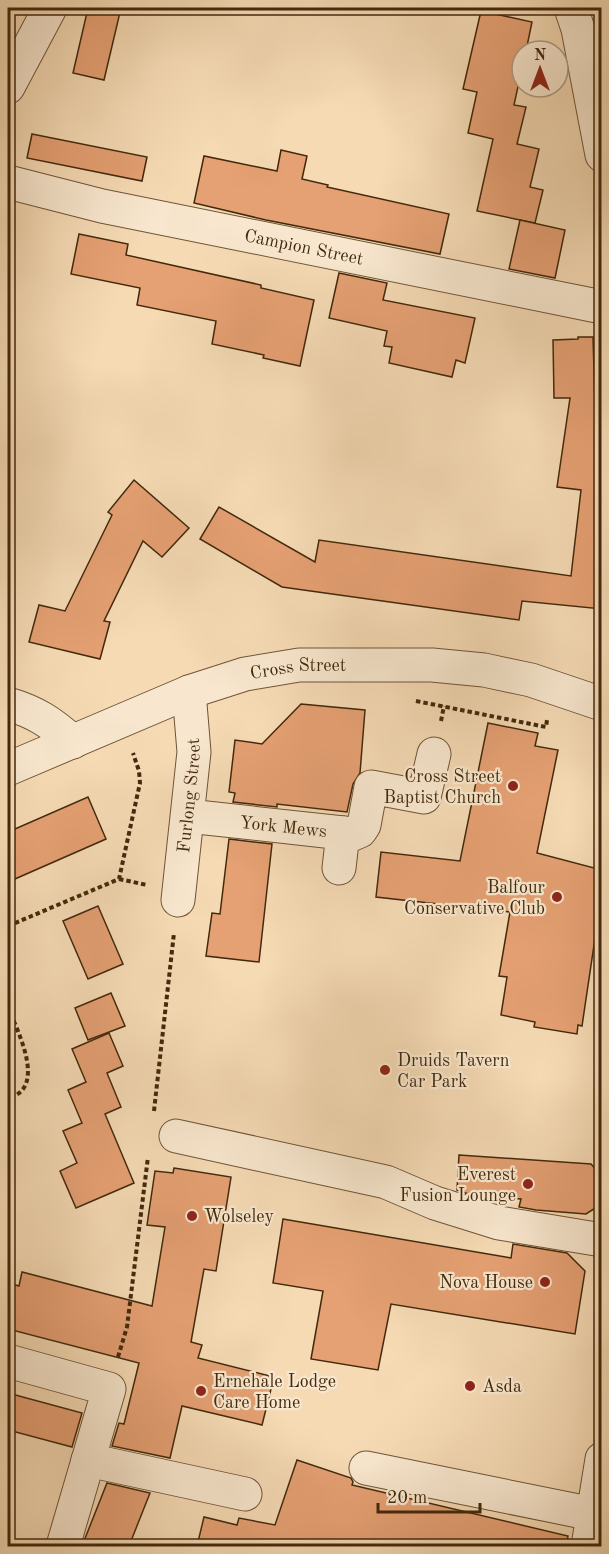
<svg xmlns="http://www.w3.org/2000/svg" width="609" height="1554" font-family="'Old Standard TT',serif">
<style>
.building{fill:#e5a073;stroke:#42290c;stroke-width:1.5}
.lines{fill:none;stroke-linecap:round;stroke-linejoin:round}
.minor-casing{stroke:#6f5536;stroke-width:35}
.path{stroke:#42290c;stroke-width:4;stroke-dasharray:4.5 3;stroke-linecap:butt}
.minor{stroke:#f8e7ce;stroke-width:33}
.poi-dot{fill:#8f2418;stroke:#f8e7ce;stroke-width:2}
.labels{text-anchor:middle;stroke-width:4.5;stroke-linejoin:round;paint-order:stroke}
.street-label{font-size:18px;fill:#42290c;stroke:#f8e7ce}
.poi-label{font-size:18px;fill:#42290c;stroke:#f8e7ce;text-anchor:end}
</style>
<rect width="100%" height="100%" fill="#f5dab4"/>
<filter id="stains"><feTurbulence type="fractalNoise" baseFrequency=".00333" numOctaves="4"/><feColorMatrix values="0 0 0 0 .2 0 0 0 0 .09 0 0 0 0 .02 0 0 0 .5 -.17"/></filter>
<radialGradient id="worn" r=".72"><stop offset=".6" stop-color="#630" stop-opacity="0"/><stop offset="1" stop-color="#630" stop-opacity=".3"/></radialGradient>
<g class="building">
<path d="M 88,8 L 121,8 L 104,80 L 73,73 Z"/>
<path d="M 481,11 L 532,22 L 526,51 L 522,51 L 522,68 L 514,105 L 526,107 L 517,144 L 539,149 L 530,187 L 543,190 L 535,223 L 477,211 L 493,139 L 468,133 L 477,92 L 463,89 Z"/>
<path d="M 32,134 L 147,157 L 142,181 L 27,158 Z"/>
<path d="M 281,150 L 307,156 L 302,179 L 328,185 L 327,187 L 449,214 L 440,254 L 266,220 L 194,203 L 204,156 L 277,171 Z"/>
<path d="M 520,220 L 565,230 L 555,278 L 509,269 Z"/>
<path d="M 79,234 L 128,244 L 126,255 L 261,285 L 261,288 L 314,300 L 300,366 L 263,358 L 264,355 L 212,344 L 216,321 L 137,305 L 140,288 L 71,274 Z"/>
<path d="M 339,273 L 387,283 L 383,300 L 475,318 L 465,363 L 456,360 L 452,377 L 389,363 L 392,347 L 384,346 L 387,331 L 329,318 Z"/>
<path d="M 578,337 L 593,337 L 596,435 L 602,436 L 602,609 L 522,601 L 519,620 L 282,587 L 200,539 L 219,507 L 315,562 L 319,540 L 571,576 L 581,490 L 557,487 L 570,398 L 554,398 L 553,340 L 578,339 Z"/>
<path d="M 134,480 L 189,528 L 162,557 L 143,541 L 104,621 L 110,622 L 100,659 L 29,642 L 39,605 L 65,611 L 112,515 L 108,512 Z"/>
<path d="M 301,704 L 365,710 L 360,773 L 353,784 L 347,812 L 277,804 L 277,807 L 233,802 L 235,793 L 229,792 L 235,740 L 262,744 Z"/>
<path d="M 488,723 L 538,733 L 535,746 L 558,750 L 537,853 L 602,870 L 602,926 L 597,925 L 582,1026 L 578,1025 L 577,1034 L 534,1027 L 535,1022 L 501,1015 L 507,977 L 499,976 L 510,912 L 376,897 L 381,852 L 460,861 Z"/>
<path d="M 88,797 L 106,839 L 8,882 L 8,832 Z"/>
<path d="M 229,839 L 272,844 L 259,962 L 206,956 L 212,913 L 220,914 Z"/>
<path d="M 98,906 L 123,964 L 88,979 L 63,921 Z"/>
<path d="M 111,993 L 125,1026 L 88,1040 L 75,1008 Z"/>
<path d="M 109,1033 L 123,1066 L 107,1073 L 121,1107 L 105,1114 L 134,1183 L 76,1208 L 60,1171 L 77,1163 L 63,1131 L 82,1123 L 68,1090 L 86,1082 L 72,1049 Z"/>
<path d="M 459,1155 L 591,1164 L 600,1174 L 597,1207 L 586,1214 L 536,1210 L 519,1207 L 521,1199 L 474,1196 L 457,1190 Z"/>
<path d="M 174,1168 L 231,1177 L 216,1271 L 204,1269 L 191,1342 L 202,1345 L 198,1358 L 274,1377 L 262,1425 L 182,1406 L 170,1458 L 112,1446 L 119,1423 L 124,1424 L 139,1363 L 8,1329 L 8,1302 L 12,1284 L 19,1286 L 22,1272 L 152,1306 L 165,1227 L 147,1225 L 155,1171 L 173,1173 Z"/>
<path d="M 283,1219 L 511,1258 L 513,1244 L 567,1253 L 585,1271 L 575,1334 L 391,1304 L 378,1370 L 311,1359 L 323,1291 L 273,1283 Z"/>
<path d="M 8,1393 L 82,1413 L 72,1447 L 8,1430 Z"/>
<path d="M 297,1460 L 351,1478 L 353,1482 L 352,1485 L 568,1536 L 566,1546 L 197,1546 L 204,1517 L 237,1525 L 239,1518 L 275,1525 Z"/>
<path d="M 107,1483 L 150,1493 L 129,1546 L 82,1546 Z"/>
</g>
<g class="lines">
<g class="minor-casing">
<g id="minor">
<path d="M 571,8 L 578,29 L 602,155"/>
<path d="M 8,87 L 50,8"/>
<path id="s1" d="M 8,182 L 102,206 L 602,307"/>
<path d="M 8,704 C 35,712 51,722 73,742"/>
<path id="s2" d="M 8,769 L 189,692 L 245,674 L 299,665 L 432,665 L 484,670 L 531,680 L 602,704"/>
<path id="s3" d="M 188,816 L 343,833 L 339,868"/>
<path d="M 343,833 L 353,834 L 360,831 L 364,825 L 371,787 L 424,797 L 434,754"/>
<path id="s4" d="M 178,900 L 194,752 L 189,692"/>
<path d="M 176,1136 L 386,1182 L 435,1203 L 499,1223 L 602,1240"/>
<path d="M 8,1361 L 109,1389 L 63,1546"/>
<path d="M 88,1460 L 245,1494"/>
<path d="M 366,1468 L 593,1514"/>
<path d="M 588,1546 L 602,1459"/>
</g>
</g>
<g class="path">
<path d="M 416,701 L 546,727 L 547,720"/>
<path d="M 441,721 L 444,706"/>
<path d="M 119,879 L 147,885"/>
<path d="M 8,926 L 119,879 L 140,783 L 139,771 L 133,753"/>
<path d="M 8,1007 C 17,1030 48,1089 8,1098"/>
<path d="M 154,1111 L 174,933"/>
<path d="M 118,1357 L 127,1327 L 148,1157"/>
</g>
<use href="#minor" class="minor"/>
</g>
<g class="poi-dot">
<circle cx="513" cy="786" r="6"/>
<circle cx="557" cy="897" r="6"/>
<circle cx="385" cy="1070" r="6"/>
<circle cx="528" cy="1184" r="6"/>
<circle cx="192" cy="1216" r="6"/>
<circle cx="545" cy="1282" r="6"/>
<circle cx="470" cy="1386" r="6"/>
<circle cx="201" cy="1391" r="6"/>
</g>
<g class="labels">
<g class="street-label">
<text dy="6" stroke="none"><textPath href="#s1" startOffset="303">Campion Street</textPath></text>
<text dy="6" stroke="none"><textPath href="#s2" startOffset="309">Cross Street</textPath></text>
<text dy="6" stroke="none"><textPath href="#s4" startOffset="105">Furlong Street</textPath></text>
<text dy="6" stroke="none"><textPath href="#s3" startOffset="96">York Mews</textPath></text>
</g>
<g class="poi-label">
<text x="501" y="782">Cross Street<tspan x="501" dy="21">Baptist Church</tspan></text>
<text x="545" y="893">Balfour<tspan x="545" dy="21">Conservative Club</tspan></text>
<text x="397" y="1066" text-anchor="start">Druids Tavern<tspan x="397" dy="21">Car Park</tspan></text>
<text x="516" y="1180">Everest<tspan x="516" dy="21">Fusion Lounge</tspan></text>
<text x="204" y="1222" text-anchor="start">Wolseley</text>
<text x="533" y="1288">Nova House</text>
<text x="213" y="1387" text-anchor="start">Ernehale Lodge<tspan x="213" dy="21">Care Home</tspan></text>
<text x="482" y="1392" text-anchor="start">Asda</text>
</g>
</g>
<rect width="609" height="1554" fill="none" stroke="#f5dab4" stroke-width="30"/>
<rect x="9" y="9" width="591" height="1536" fill="none" stroke="#42290c" stroke-width="3"/>
<rect x="15" y="15" width="579" height="1524" fill="none" stroke="#42290c" stroke-width="1.5"/>
<g transform="translate(540 69)"><circle r="28" fill="#f8e7ce" stroke="#af9b80" stroke-width="1.5"/>
<path d="M0-4.5L10 22L0 15L-10 22Z" fill="#8f2418"/>
<text y="-9" font-size="16" font-weight="bold" text-anchor="middle" fill="#42290c">N</text>
</g>
<path d="M378 1503v9h102v-9" fill="none" stroke="#42290c" stroke-width="3"/>
<text x="387" y="1503" font-size="18" fill="#42290c" stroke="#f8e7ce" stroke-width="4.5" paint-order="stroke">20 m</text>
<rect width="100%" height="100%" filter="url(#stains)"/>
<rect width="100%" height="100%" fill="url(#worn)"/>
</svg>
